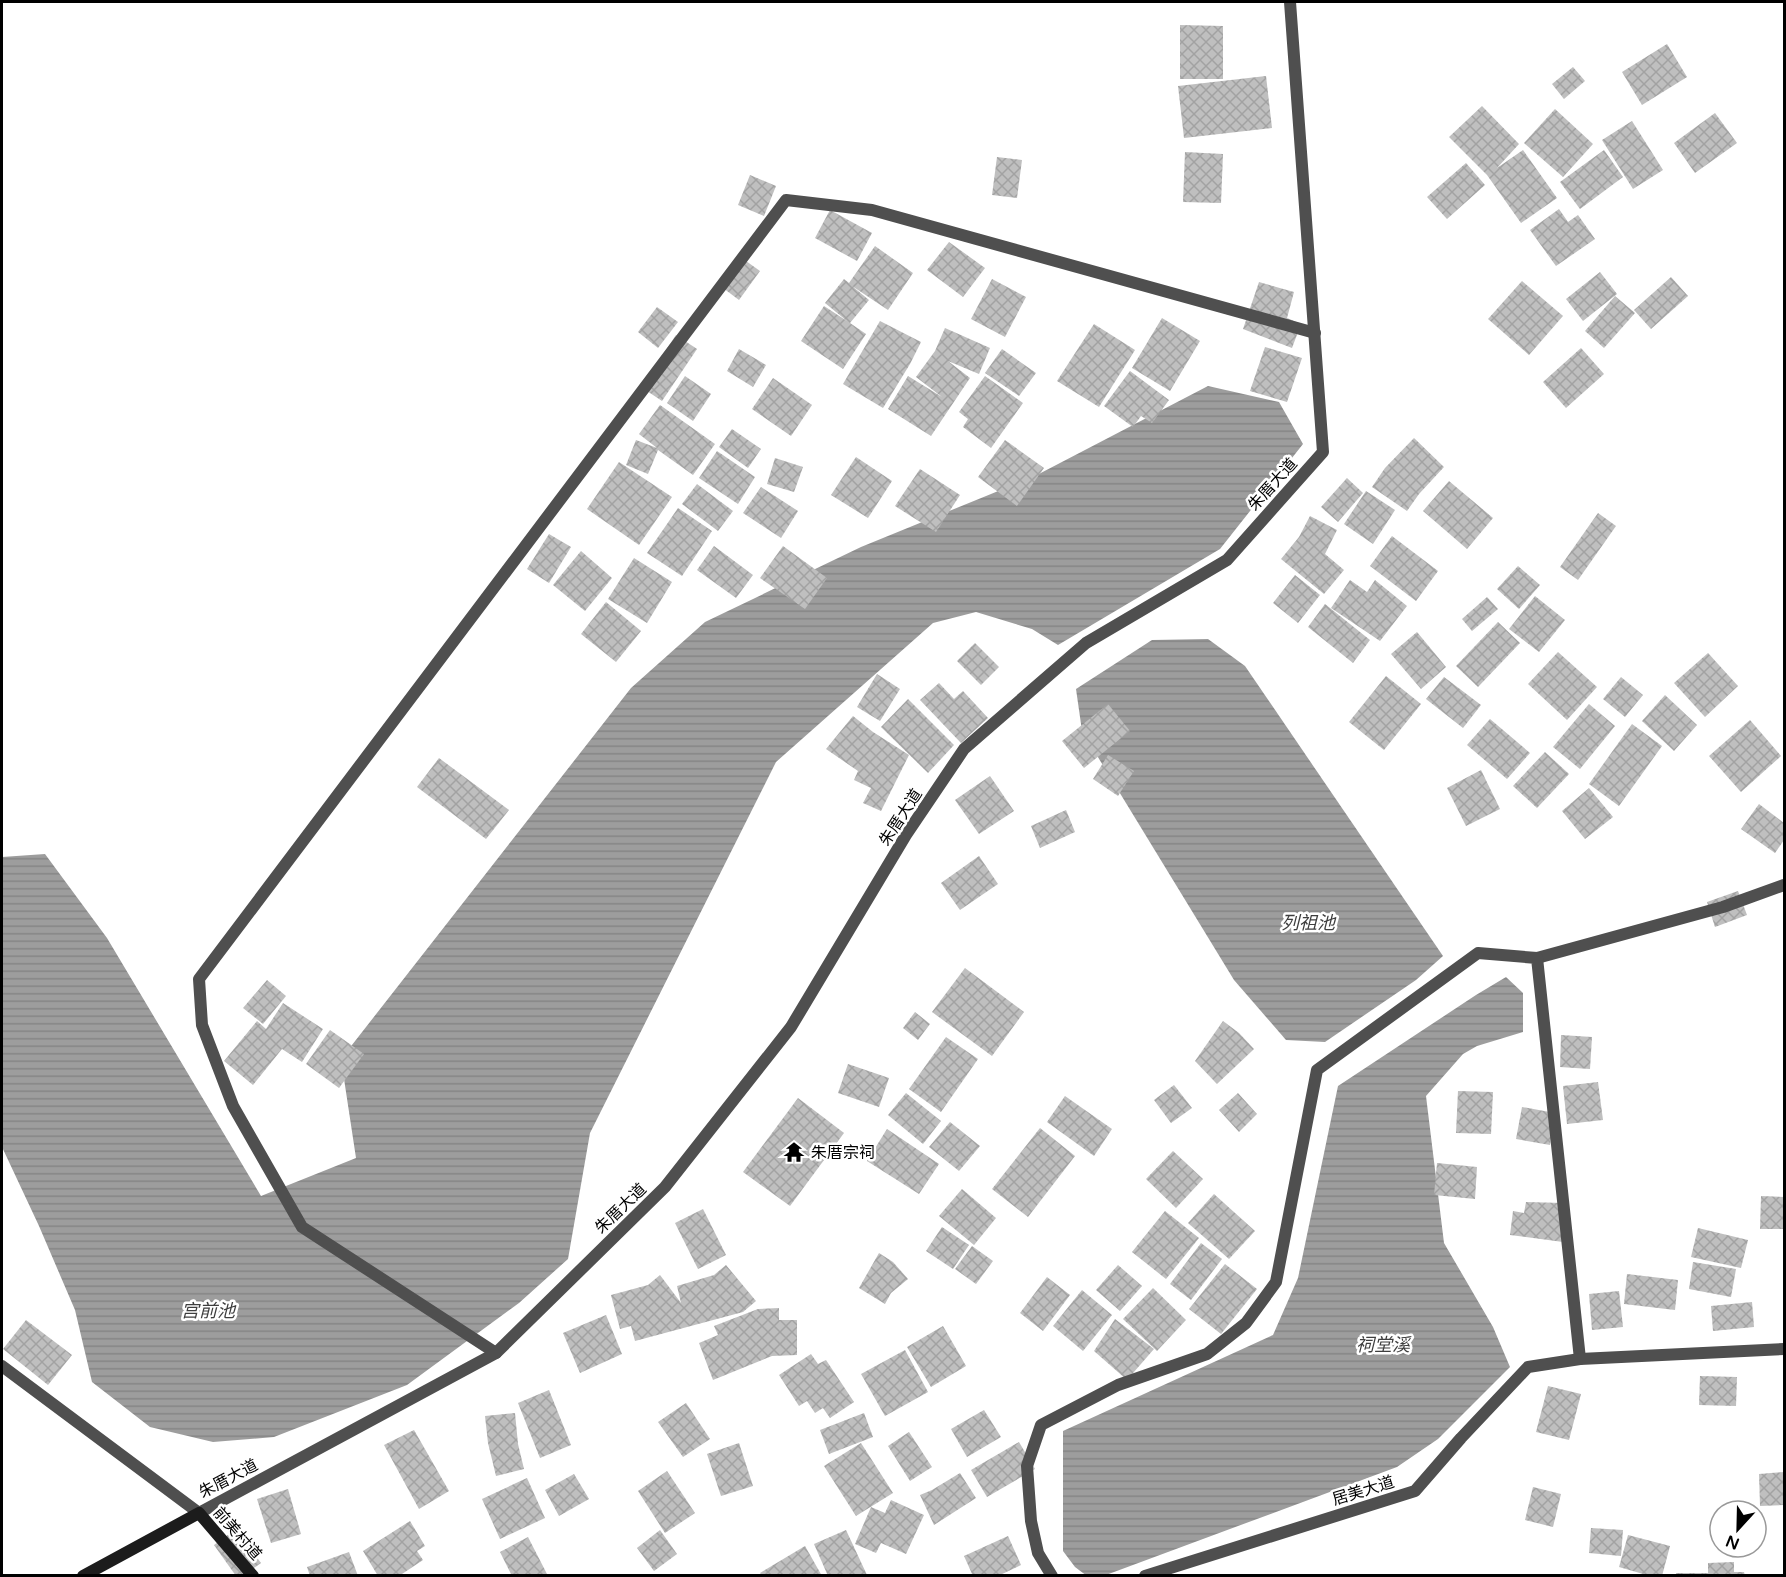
<svg xmlns="http://www.w3.org/2000/svg" width="1786" height="1577" font-family="'Varela Round','Noto Sans SC',sans-serif">
<style>
.water{fill:url(#water-rules)}
.building{fill:url(#building-cross-hatch)}
.lines{fill:none;stroke-linecap:round;stroke-linejoin:round}
.street{stroke:#4f4f4f;stroke-width:12}
.secondary{stroke:#1c1c1c;stroke-width:12}
.labels{text-anchor:middle;stroke-width:5;stroke-linejoin:round;paint-order:stroke}
.street-label{font-size:16px;fill:#000;stroke:#fff}
.poi-label{font-size:16px;fill:#000;stroke:#fff;text-anchor:start}
.water-label{font-size:18px;font-style:italic;fill:#3e3e3e;stroke:#fff}
</style>
<defs>
<pattern id="water-rules" width="6" height="5" patternUnits="userSpaceOnUse" patternTransform="scale(1.5)"><rect width="6" height="5" fill="#9d9d9d"/><path d="M0 2.5h6" fill="none" stroke="#858585"/></pattern>
<pattern id="building-cross-hatch" width="8" height="8" patternUnits="userSpaceOnUse" patternTransform="scale(1.5)"><rect width="8" height="8" fill="#bfbfbf"/><path d="M0 0l8 8M0 8l8-8" fill="none" stroke="#a2a2a2"/></pattern>
</defs>
<rect width="100%" height="100%" fill="#fff"/>
<g class="water">
<path d="M 1208,386 L 1279,402 L 1303,444 L 1220,549 L 1058,645 L 1032,629 L 976,612 L 933,623 L 776,762 L 590,1133 L 568,1259 L 519,1303 L 407,1385 L 274,1437 L 213,1442 L 150,1427 L 92,1382 L 75,1310 L 39,1226 L 2,1147 L 2,857 L 45,854 L 107,938 L 261,1196 L 356,1158 L 341,1059 L 631,688 L 705,622 L 861,547 L 1035,476 Z"/>
<path d="M 1208,639 L 1245,666 L 1443,956 L 1416,980 L 1325,1042 L 1286,1040 L 1234,980 L 1082,731 L 1076,689 L 1152,640 Z"/>
<path d="M 1506,977 L 1523,993 L 1523,1032 L 1477,1046 L 1463,1054 L 1426,1096 L 1444,1243 L 1493,1327 L 1510,1367 L 1438,1439 L 1397,1467 L 1106,1575 L 1087,1576 L 1075,1567 L 1063,1551 L 1063,1431 L 1273,1335 L 1298,1278 L 1338,1086 L 1476,995 Z"/>
</g>
<g class="building">
<path d="M 1180,25 L 1223,26 L 1223,79 L 1180,79 Z"/>
<path d="M 1667,44 L 1687,77 L 1642,105 L 1622,72 Z"/>
<path d="M 1573,67 L 1585,81 L 1564,99 L 1552,84 Z"/>
<path d="M 1266,76 L 1272,128 L 1184,138 L 1178,86 Z"/>
<path d="M 1482,106 L 1519,144 L 1497,168 L 1523,150 L 1557,198 L 1521,223 L 1487,175 L 1449,137 Z"/>
<path d="M 1555,109 L 1593,144 L 1563,177 L 1524,143 Z"/>
<path d="M 1715,113 L 1737,143 L 1695,173 L 1674,143 Z"/>
<path d="M 1632,121 L 1663,170 L 1633,189 L 1602,140 Z"/>
<path d="M 1604,150 L 1623,177 L 1580,209 L 1560,182 Z"/>
<path d="M 1185,152 L 1223,154 L 1221,203 L 1183,202 Z"/>
<path d="M 997,157 L 1022,160 L 1017,198 L 992,195 Z"/>
<path d="M 1466,163 L 1485,185 L 1447,219 L 1427,197 Z"/>
<path d="M 750,175 L 776,186 L 764,216 L 738,205 Z"/>
<path d="M 1559,209 L 1568,222 L 1578,215 L 1595,239 L 1556,266 L 1530,230 Z"/>
<path d="M 830,210 L 872,233 L 857,261 L 815,238 Z"/>
<path d="M 949,242 L 985,268 L 963,297 L 927,270 Z"/>
<path d="M 875,246 L 913,273 L 888,310 L 852,286 L 869,300 L 850,323 L 866,334 L 843,369 L 801,341 L 824,306 L 847,321 L 825,303 L 844,279 L 849,283 Z"/>
<path d="M 739,256 L 760,271 L 739,300 L 719,285 Z"/>
<path d="M 1600,272 L 1617,294 L 1583,321 L 1566,299 Z"/>
<path d="M 1671,277 L 1688,296 L 1651,329 L 1634,310 Z"/>
<path d="M 992,279 L 1026,297 L 1005,337 L 971,319 Z"/>
<path d="M 1522,281 L 1563,316 L 1529,355 L 1488,319 Z"/>
<path d="M 1259,282 L 1294,292 L 1287,318 L 1301,324 L 1292,348 L 1243,329 Z"/>
<path d="M 1615,296 L 1635,313 L 1604,348 L 1585,331 Z"/>
<path d="M 657,307 L 678,322 L 658,348 L 638,332 Z"/>
<path d="M 1162,318 L 1200,341 L 1170,391 L 1132,368 Z"/>
<path d="M 880,321 L 921,342 L 910,364 L 883,408 L 843,384 Z"/>
<path d="M 1094,324 L 1135,350 L 1099,407 L 1057,381 Z"/>
<path d="M 945,328 L 990,348 L 979,374 L 948,361 L 970,378 L 931,436 L 888,409 L 908,376 L 942,397 L 916,377 L 935,351 Z"/>
<path d="M 676,335 L 697,349 L 662,401 L 641,387 Z"/>
<path d="M 1265,347 L 1302,358 L 1287,402 L 1250,391 Z"/>
<path d="M 1581,348 L 1604,374 L 1566,408 L 1543,382 Z"/>
<path d="M 739,349 L 766,365 L 753,387 L 727,371 Z"/>
<path d="M 1002,349 L 1036,373 L 1019,396 L 985,373 Z"/>
<path d="M 1130,371 L 1169,400 L 1152,423 L 1141,416 L 1133,427 L 1104,406 Z"/>
<path d="M 685,376 L 711,394 L 693,421 L 667,403 Z"/>
<path d="M 985,376 L 1023,403 L 991,448 L 963,427 L 968,419 L 959,412 Z"/>
<path d="M 773,378 L 812,405 L 791,436 L 752,409 Z"/>
<path d="M 660,405 L 715,444 L 693,475 L 658,450 L 648,474 L 626,465 L 636,440 L 657,448 L 639,434 Z"/>
<path d="M 732,429 L 761,449 L 748,468 L 719,447 Z"/>
<path d="M 1414,438 L 1444,467 L 1419,494 L 1407,511 L 1372,487 L 1385,468 Z"/>
<path d="M 1005,440 L 1044,468 L 1017,506 L 978,477 Z"/>
<path d="M 717,451 L 755,477 L 738,504 L 699,478 Z"/>
<path d="M 856,457 L 892,481 L 868,518 L 831,495 Z"/>
<path d="M 775,458 L 803,467 L 794,492 L 767,484 Z"/>
<path d="M 619,462 L 672,497 L 639,545 L 587,509 Z"/>
<path d="M 920,469 L 960,495 L 936,532 L 895,506 Z"/>
<path d="M 1347,478 L 1363,493 L 1338,522 L 1321,507 Z"/>
<path d="M 1449,481 L 1493,518 L 1467,549 L 1423,511 Z"/>
<path d="M 697,484 L 733,511 L 718,531 L 682,504 Z"/>
<path d="M 761,487 L 798,511 L 781,538 L 743,513 Z"/>
<path d="M 1366,491 L 1395,510 L 1373,544 L 1344,524 Z"/>
<path d="M 678,508 L 712,531 L 682,576 L 647,553 Z"/>
<path d="M 1598,513 L 1616,526 L 1578,580 L 1560,567 Z"/>
<path d="M 1310,516 L 1337,530 L 1325,554 L 1344,570 L 1324,594 L 1281,559 L 1299,537 Z"/>
<path d="M 549,534 L 571,547 L 549,583 L 527,569 Z"/>
<path d="M 1392,536 L 1438,571 L 1416,601 L 1370,566 Z"/>
<path d="M 714,546 L 753,575 L 736,598 L 697,570 Z"/>
<path d="M 783,546 L 827,578 L 805,609 L 760,578 Z"/>
<path d="M 581,551 L 612,578 L 585,611 L 553,585 Z"/>
<path d="M 634,558 L 672,582 L 647,623 L 608,599 Z"/>
<path d="M 1518,566 L 1540,585 L 1519,609 L 1497,589 Z"/>
<path d="M 1295,575 L 1320,595 L 1298,623 L 1273,603 Z"/>
<path d="M 1350,580 L 1367,592 L 1375,580 L 1407,606 L 1380,641 L 1331,608 Z"/>
<path d="M 1535,596 L 1565,620 L 1539,652 L 1509,629 Z"/>
<path d="M 1487,597 L 1498,609 L 1472,631 L 1462,619 Z"/>
<path d="M 606,602 L 641,631 L 616,662 L 581,634 Z"/>
<path d="M 1325,604 L 1370,640 L 1353,663 L 1308,627 Z"/>
<path d="M 1498,622 L 1520,643 L 1478,687 L 1456,666 Z"/>
<path d="M 1417,632 L 1446,667 L 1421,689 L 1391,654 Z"/>
<path d="M 975,643 L 999,667 L 981,685 L 957,661 Z"/>
<path d="M 1558,652 L 1597,687 L 1567,720 L 1528,684 Z"/>
<path d="M 1708,653 L 1738,686 L 1705,717 L 1674,683 Z"/>
<path d="M 877,674 L 900,689 L 880,721 L 857,707 Z"/>
<path d="M 1386,676 L 1421,704 L 1384,750 L 1349,722 Z"/>
<path d="M 1444,677 L 1481,705 L 1463,728 L 1426,699 Z"/>
<path d="M 1621,677 L 1643,695 L 1625,717 L 1603,699 Z"/>
<path d="M 939,683 L 954,699 L 963,691 L 988,718 L 961,743 L 920,700 Z"/>
<path d="M 1665,695 L 1697,725 L 1674,751 L 1642,721 Z"/>
<path d="M 908,699 L 954,745 L 928,773 L 881,727 Z"/>
<path d="M 1108,704 L 1130,731 L 1084,768 L 1062,741 Z"/>
<path d="M 1589,704 L 1615,726 L 1580,769 L 1553,747 Z"/>
<path d="M 853,716 L 873,732 L 909,755 L 881,811 L 863,803 L 871,788 L 854,780 L 858,771 L 826,749 Z"/>
<path d="M 1490,719 L 1530,753 L 1507,779 L 1467,745 Z"/>
<path d="M 1750,720 L 1781,756 L 1741,792 L 1709,756 Z"/>
<path d="M 1632,724 L 1662,746 L 1619,806 L 1589,784 Z"/>
<path d="M 1545,752 L 1569,774 L 1537,808 L 1513,786 Z"/>
<path d="M 1108,755 L 1134,771 L 1118,796 L 1093,779 Z"/>
<path d="M 439,758 L 509,810 L 486,839 L 417,787 Z"/>
<path d="M 1481,770 L 1500,809 L 1466,826 L 1447,788 Z"/>
<path d="M 990,776 L 1014,811 L 979,834 L 955,800 Z"/>
<path d="M 1589,788 L 1613,817 L 1585,839 L 1562,811 Z"/>
<path d="M 1759,804 L 1784,823 L 1784,840 L 1775,853 L 1741,829 Z"/>
<path d="M 1066,810 L 1075,832 L 1040,848 L 1031,826 Z"/>
<path d="M 979,856 L 998,884 L 960,910 L 941,883 Z"/>
<path d="M 1738,891 L 1747,915 L 1715,927 L 1707,902 Z"/>
<path d="M 965,968 L 1024,1012 L 992,1056 L 932,1012 Z"/>
<path d="M 267,980 L 286,996 L 263,1024 L 243,1008 Z"/>
<path d="M 283,1003 L 323,1029 L 302,1062 L 282,1049 L 253,1085 L 224,1061 L 257,1021 L 266,1029 Z"/>
<path d="M 915,1012 L 930,1024 L 918,1040 L 903,1028 Z"/>
<path d="M 1223,1021 L 1239,1033 L 1254,1049 L 1217,1084 L 1195,1061 Z"/>
<path d="M 330,1030 L 364,1054 L 339,1088 L 306,1064 Z"/>
<path d="M 1561,1035 L 1592,1037 L 1590,1069 L 1560,1067 Z"/>
<path d="M 946,1037 L 978,1059 L 941,1112 L 909,1089 Z"/>
<path d="M 848,1064 L 889,1078 L 879,1107 L 838,1093 Z"/>
<path d="M 1598,1082 L 1603,1120 L 1567,1124 L 1563,1086 Z"/>
<path d="M 1174,1085 L 1192,1108 L 1171,1123 L 1154,1100 Z"/>
<path d="M 1458,1091 L 1493,1092 L 1491,1134 L 1456,1133 Z"/>
<path d="M 906,1093 L 941,1121 L 923,1144 L 888,1115 Z"/>
<path d="M 1238,1093 L 1257,1114 L 1239,1132 L 1219,1110 Z"/>
<path d="M 1065,1096 L 1112,1129 L 1094,1156 L 1047,1122 Z"/>
<path d="M 798,1098 L 844,1133 L 790,1206 L 743,1172 Z"/>
<path d="M 1522,1107 L 1555,1113 L 1550,1145 L 1516,1139 Z"/>
<path d="M 950,1122 L 980,1146 L 959,1171 L 929,1147 Z"/>
<path d="M 1040,1128 L 1075,1156 L 1028,1217 L 992,1189 Z"/>
<path d="M 887,1129 L 939,1164 L 919,1194 L 867,1161 Z"/>
<path d="M 1173,1151 L 1203,1179 L 1176,1208 L 1146,1179 Z"/>
<path d="M 1437,1163 L 1477,1167 L 1475,1199 L 1434,1195 Z"/>
<path d="M 962,1189 L 996,1218 L 974,1245 L 939,1216 Z"/>
<path d="M 1214,1194 L 1255,1231 L 1229,1259 L 1188,1223 Z"/>
<path d="M 1761,1196 L 1784,1197 L 1784,1229 L 1760,1229 Z"/>
<path d="M 1526,1202 L 1564,1203 L 1563,1242 L 1510,1235 L 1513,1211 L 1524,1213 Z"/>
<path d="M 703,1209 L 726,1255 L 698,1269 L 675,1223 Z"/>
<path d="M 1165,1211 L 1199,1238 L 1166,1279 L 1132,1252 Z"/>
<path d="M 942,1227 L 969,1245 L 953,1269 L 926,1251 Z"/>
<path d="M 1698,1228 L 1748,1240 L 1741,1268 L 1691,1257 Z"/>
<path d="M 1201,1243 L 1222,1259 L 1191,1300 L 1170,1284 Z"/>
<path d="M 972,1246 L 993,1261 L 976,1284 L 955,1269 Z"/>
<path d="M 879,1253 L 893,1262 L 908,1279 L 891,1293 L 885,1304 L 859,1288 Z"/>
<path d="M 1693,1262 L 1736,1269 L 1731,1297 L 1689,1289 Z"/>
<path d="M 1225,1264 L 1257,1289 L 1221,1334 L 1189,1309 Z"/>
<path d="M 726,1265 L 756,1301 L 743,1312 L 635,1341 L 631,1326 L 620,1329 L 611,1295 L 648,1285 L 660,1275 L 681,1303 L 677,1286 L 714,1275 Z"/>
<path d="M 1118,1265 L 1142,1286 L 1120,1311 L 1096,1290 Z"/>
<path d="M 1627,1274 L 1678,1280 L 1675,1310 L 1624,1304 Z"/>
<path d="M 1047,1277 L 1070,1295 L 1043,1331 L 1020,1313 Z"/>
<path d="M 1153,1288 L 1186,1320 L 1157,1351 L 1123,1319 Z"/>
<path d="M 1082,1290 L 1112,1315 L 1083,1351 L 1053,1326 Z"/>
<path d="M 1619,1291 L 1623,1327 L 1592,1330 L 1589,1294 Z"/>
<path d="M 1752,1302 L 1754,1327 L 1713,1331 L 1711,1306 Z"/>
<path d="M 779,1308 L 779,1320 L 797,1320 L 797,1355 L 772,1356 L 713,1380 L 699,1343 L 718,1335 L 714,1326 L 758,1309 Z"/>
<path d="M 606,1315 L 622,1354 L 580,1373 L 563,1333 Z"/>
<path d="M 1115,1319 L 1154,1349 L 1127,1380 L 1094,1351 Z"/>
<path d="M 26,1320 L 72,1355 L 48,1385 L 3,1349 Z"/>
<path d="M 943,1326 L 966,1366 L 931,1387 L 907,1347 Z"/>
<path d="M 905,1350 L 928,1392 L 885,1416 L 861,1374 Z"/>
<path d="M 811,1354 L 818,1364 L 826,1360 L 854,1402 L 830,1418 L 823,1408 L 815,1413 L 807,1401 L 799,1406 L 779,1375 Z"/>
<path d="M 1700,1376 L 1737,1377 L 1736,1406 L 1699,1405 Z"/>
<path d="M 1548,1386 L 1581,1394 L 1569,1440 L 1536,1432 Z"/>
<path d="M 549,1390 L 571,1445 L 540,1458 L 518,1403 Z"/>
<path d="M 686,1403 L 710,1439 L 683,1457 L 658,1422 Z"/>
<path d="M 984,1410 L 1001,1437 L 967,1457 L 951,1429 Z"/>
<path d="M 515,1413 L 518,1444 L 524,1469 L 496,1476 L 488,1443 L 485,1416 Z"/>
<path d="M 864,1413 L 873,1437 L 829,1454 L 820,1430 Z"/>
<path d="M 414,1430 L 449,1491 L 419,1509 L 384,1445 Z"/>
<path d="M 909,1432 L 932,1467 L 910,1481 L 888,1446 Z"/>
<path d="M 1019,1442 L 1035,1469 L 987,1497 L 971,1470 Z"/>
<path d="M 739,1443 L 753,1486 L 721,1496 L 707,1454 Z"/>
<path d="M 861,1443 L 893,1493 L 856,1516 L 824,1466 Z"/>
<path d="M 667,1471 L 695,1513 L 665,1533 L 638,1491 Z"/>
<path d="M 1784,1472 L 1784,1505 L 1760,1506 L 1759,1474 Z"/>
<path d="M 960,1473 L 976,1498 L 934,1525 L 920,1495 L 932,1490 Z"/>
<path d="M 574,1474 L 589,1499 L 559,1516 L 545,1490 Z"/>
<path d="M 527,1478 L 545,1518 L 500,1539 L 482,1499 Z"/>
<path d="M 1533,1487 L 1561,1494 L 1553,1527 L 1525,1520 Z"/>
<path d="M 288,1489 L 301,1534 L 271,1543 L 257,1499 Z"/>
<path d="M 891,1500 L 924,1515 L 906,1554 L 881,1543 L 876,1553 L 855,1544 L 871,1507 L 885,1513 Z"/>
<path d="M 410,1521 L 425,1546 L 417,1551 L 423,1560 L 399,1576 L 378,1576 L 363,1551 Z"/>
<path d="M 1591,1528 L 1623,1530 L 1621,1556 L 1589,1553 Z"/>
<path d="M 236,1529 L 261,1563 L 243,1576 L 236,1576 L 214,1545 Z"/>
<path d="M 660,1530 L 677,1554 L 654,1571 L 637,1548 Z"/>
<path d="M 846,1530 L 867,1575 L 865,1576 L 828,1576 L 814,1544 Z"/>
<path d="M 1628,1535 L 1670,1546 L 1662,1576 L 1650,1576 L 1619,1567 Z"/>
<path d="M 1008,1536 L 1021,1565 L 998,1576 L 973,1576 L 964,1556 Z"/>
<path d="M 528,1537 L 548,1576 L 512,1576 L 500,1552 Z"/>
<path d="M 805,1546 L 822,1576 L 762,1576 L 760,1573 Z"/>
<path d="M 349,1552 L 358,1576 L 310,1576 L 307,1567 Z"/>
<path d="M 1734,1562 L 1734,1572 L 1744,1572 L 1745,1576 L 1676,1576 L 1676,1573 L 1708,1573 L 1708,1563 Z"/>
</g>
<g class="lines">
<g class="street">
<path d="M 1537,958 L 1723,907 L 1784,885"/>
<path d="M 496,1353 L 302,1227 L 233,1106 L 202,1025 L 199,979 L 786,200 L 872,210 L 1315,333"/>
<path d="M 2,1366 L 199,1513 L 496,1353 L 665,1187 L 791,1027 L 906,835 L 964,749 L 1086,643 L 1227,560 L 1323,452 L 1290,2"/>
<path d="M 1052,1576 L 1038,1553 L 1031,1521 L 1027,1466 L 1041,1425 L 1118,1385 L 1207,1354 L 1246,1323 L 1276,1282 L 1317,1070 L 1478,953 L 1537,958 L 1580,1359"/>
<path d="M 1145,1576 L 1415,1491 L 1461,1438 L 1528,1367 L 1580,1359 L 1784,1349"/>
</g>
<path class="secondary" d="M 83,1576 L 199,1513 L 253,1576"/>
</g>
<defs>
<g id="temple-bare" transform="scale(1.62)"><path d="M0-6L5-2H3V0L6.5 2.5H4V6H1.5V3h-3V6H-4V2.5H-6.5L-3 0V-2H-5Z" fill="#000" stroke="#fff" stroke-width="2.5" paint-order="stroke"/></g>
</defs>
<g fill-rule="evenodd">
<use href="#temple-bare" x="794" y="1152"/>
</g>
<g class="labels">
<g class="street-label">
<text transform="translate(1272 484) rotate(-48)" y="6">朱厝大道</text>
<text transform="translate(900 817) rotate(-57)" y="6">朱厝大道</text>
<text transform="translate(620 1208) rotate(-44)" y="6">朱厝大道</text>
<text transform="translate(228 1478) rotate(-28)" y="6">朱厝大道</text>
<text transform="translate(1363 1490) rotate(-17)" y="6">居美大道</text>
<text transform="translate(238 1533) rotate(49)" y="6">前美村道</text>
</g>
<g class="poi-label">
<text x="811" y="1158">朱厝宗祠</text>
</g>
<g class="water-label">
<text x="1308" y="929">列祖池</text>
<text x="208" y="1317">宫前池</text>
<text x="1383" y="1351">祠堂溪</text>
</g>
</g>
<rect width="1786" height="1577" fill="none" stroke="#000000" stroke-width="6"/>
<g transform="translate(1738 1529) rotate(202)"><circle r="28" fill="#ffffff" stroke="#999999" stroke-width="1.5"/>
<path d="M0-4.5L10 22L0 15L-10 22Z" fill="#000000"/>
<text y="-9" font-size="16" font-weight="bold" text-anchor="middle" fill="#000000">N</text>
</g>
</svg>
